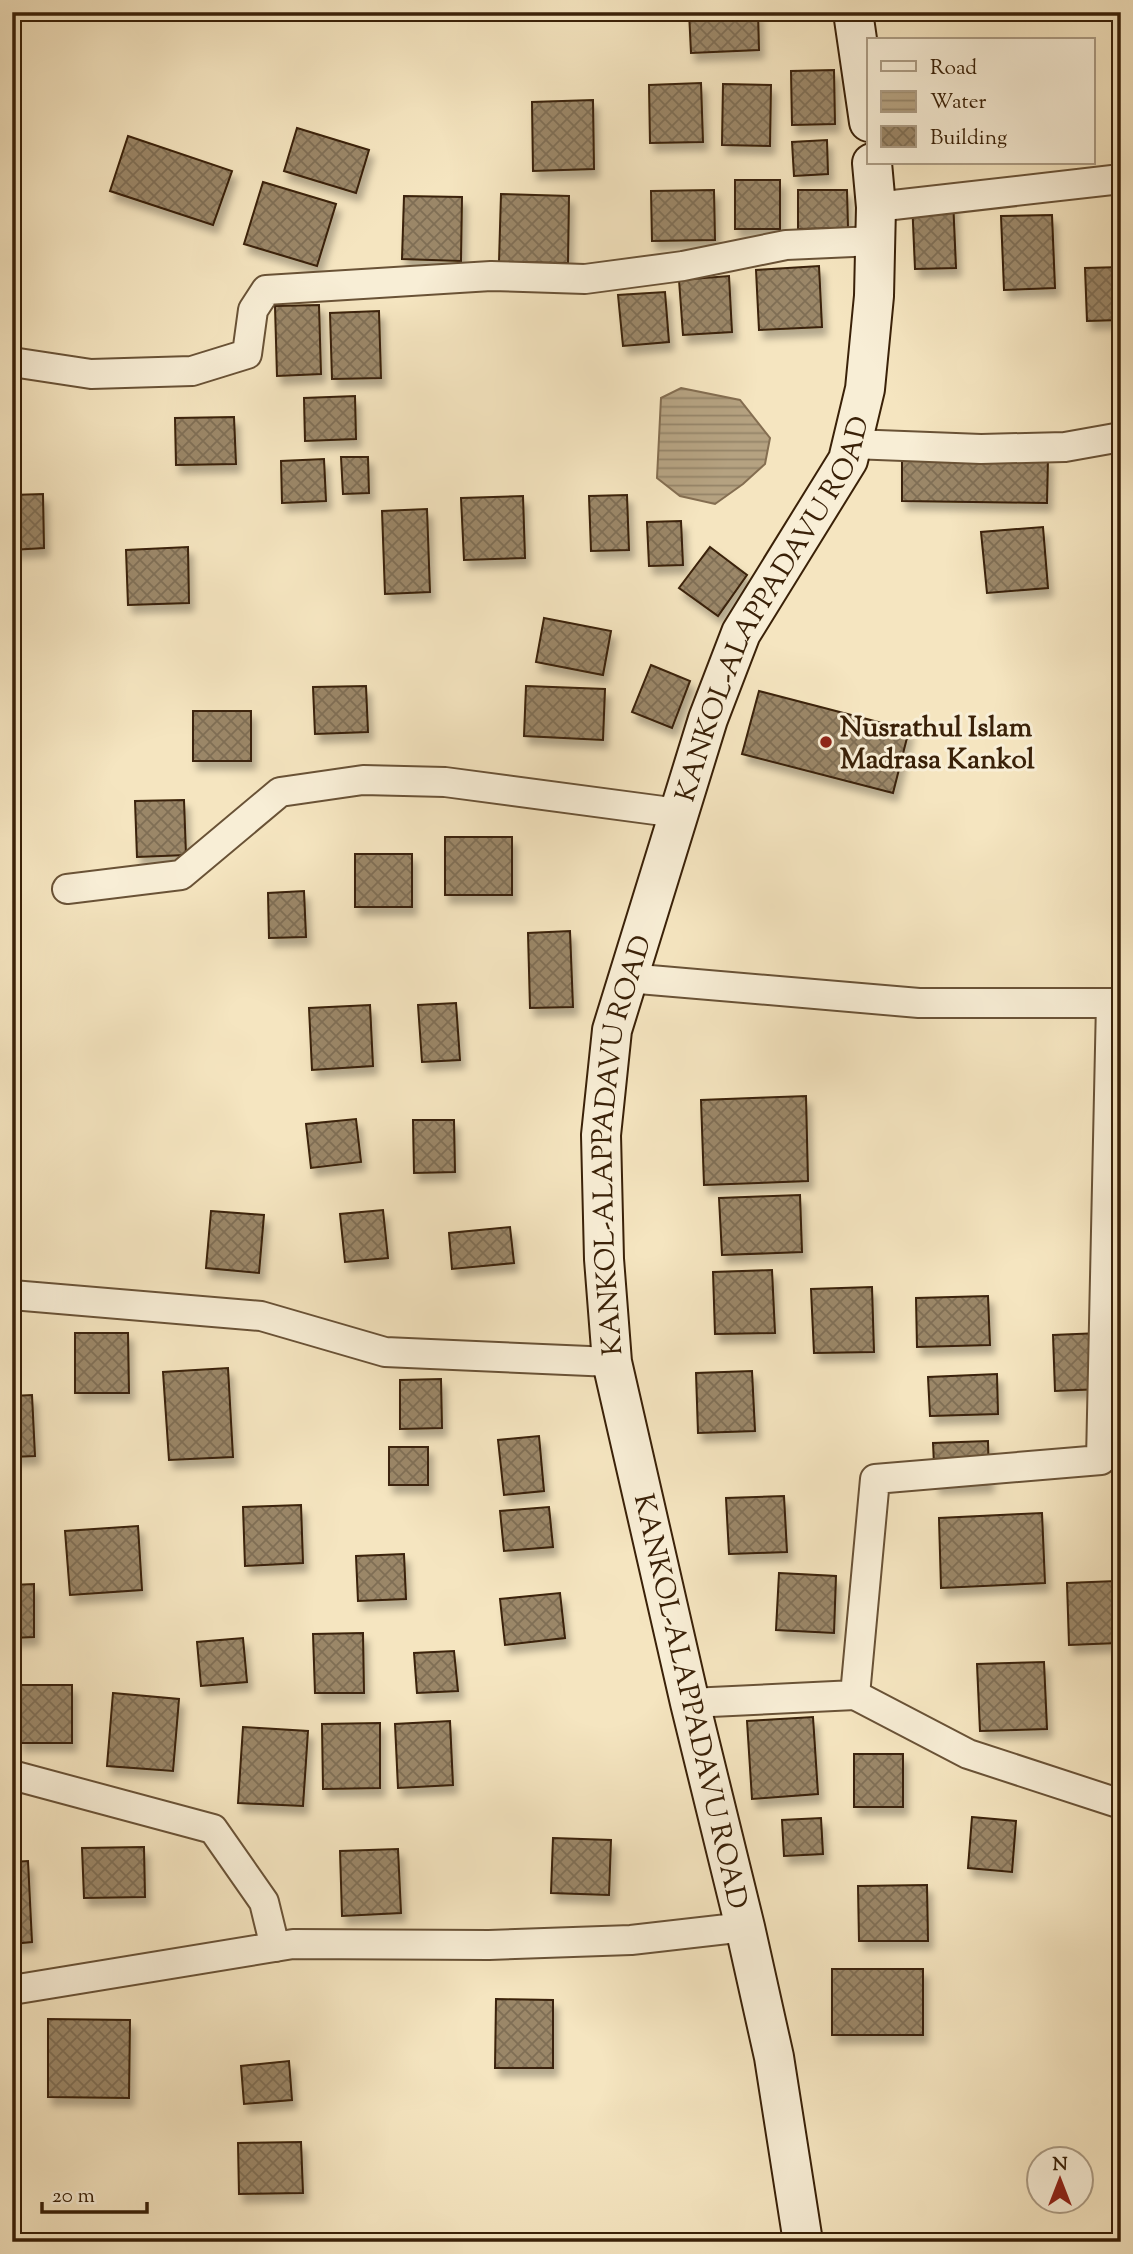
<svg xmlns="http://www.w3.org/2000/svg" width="1133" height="2254" font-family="'Sorts Mill Goudy',serif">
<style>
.water{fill:url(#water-rules);stroke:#846e51;stroke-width:2}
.building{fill:url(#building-cross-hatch);stroke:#3a2108;stroke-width:2;filter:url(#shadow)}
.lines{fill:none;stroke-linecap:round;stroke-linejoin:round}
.minor-casing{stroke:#695236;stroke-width:32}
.secondary-casing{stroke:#3a2108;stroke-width:42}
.minor{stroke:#f8eed6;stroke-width:28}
.secondary{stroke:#f8eed6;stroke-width:38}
.poi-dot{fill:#8f2418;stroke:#f8eed6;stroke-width:2.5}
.labels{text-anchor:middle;stroke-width:6;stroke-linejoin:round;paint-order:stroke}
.street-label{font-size:28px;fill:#3a2108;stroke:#f8eed6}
.poi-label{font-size:28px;font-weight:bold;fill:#3a2108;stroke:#f8eed6;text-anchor:start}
</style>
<defs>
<pattern id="water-rules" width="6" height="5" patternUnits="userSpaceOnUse" patternTransform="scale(1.75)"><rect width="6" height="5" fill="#b5a281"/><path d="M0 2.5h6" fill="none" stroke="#948468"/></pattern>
<pattern id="building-cross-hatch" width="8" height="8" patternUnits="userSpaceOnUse" patternTransform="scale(1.75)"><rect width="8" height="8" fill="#9b8768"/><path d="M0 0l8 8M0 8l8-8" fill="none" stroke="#7f6e54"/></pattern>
<filter id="shadow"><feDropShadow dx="4.5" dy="8" stdDeviation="3.5" flood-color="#0004"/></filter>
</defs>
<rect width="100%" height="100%" fill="#f5e5c0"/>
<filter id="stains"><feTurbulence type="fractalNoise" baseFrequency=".00286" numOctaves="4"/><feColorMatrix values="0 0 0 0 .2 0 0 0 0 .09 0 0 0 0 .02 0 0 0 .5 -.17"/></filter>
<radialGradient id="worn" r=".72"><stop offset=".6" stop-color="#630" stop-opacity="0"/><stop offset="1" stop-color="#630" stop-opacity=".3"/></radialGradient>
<path class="water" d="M 681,388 L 740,400 L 770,438 L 765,464 L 743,484 L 715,504 L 680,496 L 657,478 L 661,398 Z"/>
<g class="building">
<path d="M 689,12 L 758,12 L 759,50 L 691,53 Z"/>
<path d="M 834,70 L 835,124 L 792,125 L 791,71 Z"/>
<path d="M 701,83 L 703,142 L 650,143 L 649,85 Z"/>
<path d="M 723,84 L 771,85 L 770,146 L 722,145 Z"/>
<path d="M 593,100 L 594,169 L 533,171 L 532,102 Z"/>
<path d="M 297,128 L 369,150 L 356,193 L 284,171 Z"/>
<path d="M 128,136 L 232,171 L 213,225 L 110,191 Z"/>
<path d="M 827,140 L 828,174 L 794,176 L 792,142 Z"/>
<rect x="735" y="180" width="45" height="49"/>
<path d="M 263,182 L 336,204 L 317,266 L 244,244 Z"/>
<path d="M 714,190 L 715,240 L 652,241 L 651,191 Z"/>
<path d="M 798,190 L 847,190 L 848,228 L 798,229 Z"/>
<path d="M 501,194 L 569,196 L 568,263 L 499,262 Z"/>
<path d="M 404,196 L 462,197 L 461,261 L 402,259 Z"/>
<path d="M 953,199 L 956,268 L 915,269 L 912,200 Z"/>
<path d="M 1052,215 L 1055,288 L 1004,290 L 1001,216 Z"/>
<path d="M 819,266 L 822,327 L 759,330 L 756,270 Z"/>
<path d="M 1121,267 L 1121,320 L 1087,321 L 1085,268 Z"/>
<path d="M 729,276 L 732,332 L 683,335 L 679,280 Z"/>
<path d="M 665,292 L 669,342 L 623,346 L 618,295 Z"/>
<path d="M 319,305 L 321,374 L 277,376 L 275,306 Z"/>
<path d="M 379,311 L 381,378 L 332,379 L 330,313 Z"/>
<path d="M 355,396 L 356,439 L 305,441 L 304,398 Z"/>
<path d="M 234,417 L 236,464 L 176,465 L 175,418 Z"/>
<path d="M 902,456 L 1048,458 L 1047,503 L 902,501 Z"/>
<path d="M 341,457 L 368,457 L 369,493 L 343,494 Z"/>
<path d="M 324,459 L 326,501 L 282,503 L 281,461 Z"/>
<path d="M 43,494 L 44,548 L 12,550 L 12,495 Z"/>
<path d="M 627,495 L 629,550 L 591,551 L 589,496 Z"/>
<path d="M 523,496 L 525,558 L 464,560 L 461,498 Z"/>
<path d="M 427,509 L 430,592 L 385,594 L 382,511 Z"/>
<path d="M 681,521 L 683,565 L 649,566 L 647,522 Z"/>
<path d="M 1043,527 L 1048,588 L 987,593 L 981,532 Z"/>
<path d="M 188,547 L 189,603 L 128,605 L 126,550 Z"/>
<path d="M 710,547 L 747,575 L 718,616 L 679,588 Z"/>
<path d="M 544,618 L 611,631 L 603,675 L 536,662 Z"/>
<path d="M 651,665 L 690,681 L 672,728 L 632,712 Z"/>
<path d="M 366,686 L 368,732 L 315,734 L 313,687 Z"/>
<path d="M 526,686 L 605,689 L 603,740 L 524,736 Z"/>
<path d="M 759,691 L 909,730 L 893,793 L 742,754 Z"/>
<rect x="193" y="711" width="58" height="50"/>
<path d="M 184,800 L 186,855 L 137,857 L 135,801 Z"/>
<rect x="445" y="837" width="67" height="58"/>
<rect x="355" y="854" width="57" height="53"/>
<path d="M 304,891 L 306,937 L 269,938 L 268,893 Z"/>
<path d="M 570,931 L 573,1007 L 530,1008 L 528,933 Z"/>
<path d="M 456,1003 L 460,1060 L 422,1062 L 418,1005 Z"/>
<path d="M 370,1005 L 373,1066 L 312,1070 L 309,1008 Z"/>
<path d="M 806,1096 L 808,1181 L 704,1185 L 701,1100 Z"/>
<path d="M 356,1119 L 361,1162 L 311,1168 L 306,1124 Z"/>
<path d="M 413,1120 L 454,1120 L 455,1172 L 414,1173 Z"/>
<path d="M 800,1195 L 802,1252 L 722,1255 L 719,1198 Z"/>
<path d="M 383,1210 L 388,1258 L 345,1262 L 340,1214 Z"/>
<path d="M 211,1211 L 264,1215 L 259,1273 L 206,1268 Z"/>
<path d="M 510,1227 L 514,1263 L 452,1269 L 449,1233 Z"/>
<path d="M 772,1270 L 775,1333 L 715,1334 L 713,1272 Z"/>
<path d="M 872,1287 L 874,1352 L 814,1353 L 811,1289 Z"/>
<path d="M 988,1296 L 990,1345 L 917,1347 L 916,1298 Z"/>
<path d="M 75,1333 L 128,1333 L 129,1393 L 75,1393 Z"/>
<path d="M 1100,1333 L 1101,1389 L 1055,1391 L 1053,1335 Z"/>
<path d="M 228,1368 L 233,1457 L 169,1460 L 163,1372 Z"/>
<path d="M 752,1371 L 755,1431 L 698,1433 L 696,1373 Z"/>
<path d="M 997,1374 L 998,1414 L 930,1416 L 928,1377 Z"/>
<path d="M 441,1379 L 442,1428 L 400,1429 L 400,1380 Z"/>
<path d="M 32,1395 L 35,1456 L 12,1457 L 12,1396 Z"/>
<path d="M 539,1436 L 544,1491 L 504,1495 L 498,1440 Z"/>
<path d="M 988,1441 L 989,1484 L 935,1486 L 933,1443 Z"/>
<rect x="389" y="1447" width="39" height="38"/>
<path d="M 784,1496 L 787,1552 L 729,1554 L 726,1498 Z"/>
<path d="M 301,1505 L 303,1563 L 245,1566 L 243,1507 Z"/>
<path d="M 549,1507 L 553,1547 L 504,1551 L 500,1511 Z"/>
<path d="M 1042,1513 L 1045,1583 L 941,1588 L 939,1518 Z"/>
<path d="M 138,1526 L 142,1590 L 70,1595 L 65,1531 Z"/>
<path d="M 404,1554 L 406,1599 L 358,1601 L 356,1556 Z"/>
<path d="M 779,1573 L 836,1576 L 834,1633 L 776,1630 Z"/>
<path d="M 1116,1581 L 1118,1643 L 1069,1645 L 1067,1583 Z"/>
<path d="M 34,1584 L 34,1637 L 12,1638 L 12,1585 Z"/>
<path d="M 560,1593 L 565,1638 L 505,1645 L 500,1599 Z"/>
<path d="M 363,1633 L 364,1693 L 315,1693 L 313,1634 Z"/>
<path d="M 243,1638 L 247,1682 L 201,1686 L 197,1642 Z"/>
<path d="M 454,1651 L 458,1691 L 417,1693 L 414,1653 Z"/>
<path d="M 1044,1662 L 1047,1729 L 980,1731 L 977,1664 Z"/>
<rect x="19" y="1685" width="53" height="58"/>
<path d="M 113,1693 L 179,1699 L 173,1771 L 107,1766 Z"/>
<path d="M 813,1717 L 818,1794 L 752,1799 L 747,1721 Z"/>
<path d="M 450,1721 L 453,1785 L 398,1788 L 395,1724 Z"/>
<path d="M 380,1723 L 380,1788 L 323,1789 L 322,1724 Z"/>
<path d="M 243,1727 L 308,1731 L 303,1806 L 238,1803 Z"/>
<rect x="854" y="1754" width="49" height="53"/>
<path d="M 972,1817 L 1016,1821 L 1012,1872 L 968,1868 Z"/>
<path d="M 821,1818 L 823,1854 L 784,1856 L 782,1820 Z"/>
<path d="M 553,1838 L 611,1840 L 609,1895 L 551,1893 Z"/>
<path d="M 144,1847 L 145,1897 L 84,1898 L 82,1848 Z"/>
<path d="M 398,1849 L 401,1913 L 342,1916 L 340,1851 Z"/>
<path d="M 28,1861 L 32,1942 L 12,1944 L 12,1862 Z"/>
<path d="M 927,1885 L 928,1941 L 859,1941 L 858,1886 Z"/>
<rect x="832" y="1969" width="91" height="66"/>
<path d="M 496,1999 L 553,2000 L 553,2068 L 495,2068 Z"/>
<path d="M 48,2019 L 130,2020 L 129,2098 L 48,2097 Z"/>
<path d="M 289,2061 L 292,2100 L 244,2104 L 241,2066 Z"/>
<path d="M 301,2142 L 303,2193 L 239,2194 L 238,2143 Z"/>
</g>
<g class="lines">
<g class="minor-casing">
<g id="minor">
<path d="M 876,207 L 1121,179"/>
<path d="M 12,362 L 91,374 L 192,371 L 247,354 L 253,310 L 266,290 L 491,276 L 585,279 L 683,266 L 786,245 L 875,241"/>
<path d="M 852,444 L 981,449 L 1065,447 L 1121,437"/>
<path d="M 67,889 L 181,875 L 280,792 L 363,780 L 445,782 L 678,813"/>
<path d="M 627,978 L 919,1003 L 1111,1003 L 1101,1460 L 875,1479 L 855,1695 L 690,1703"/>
<path d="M 12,1295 L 261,1316 L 385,1352 L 612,1362"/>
<path d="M 855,1695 L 968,1754 L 1121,1804"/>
<path d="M 12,1775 L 213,1829 L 264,1902 L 275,1947"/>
<path d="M 12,1990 L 293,1944 L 489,1945 L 631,1940 L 745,1927"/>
</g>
</g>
<g class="secondary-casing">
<g id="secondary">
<path d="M 853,12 L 869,122"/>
<path id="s1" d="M 803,2242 L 774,2057 L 745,1927 L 690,1703 L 612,1362 L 604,1259 L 601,1135 L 612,1030 L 708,719 L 741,633 L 848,460 L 865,389 L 874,296 L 876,207 L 872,163"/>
</g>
</g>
<use href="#minor" class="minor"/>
<use href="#secondary" class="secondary"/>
</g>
<circle class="poi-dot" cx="826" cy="742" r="7"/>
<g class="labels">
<g class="street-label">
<text dy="10" stroke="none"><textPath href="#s1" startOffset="1687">KANKOL-ALAPPADAVU ROAD</textPath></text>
<text dy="10" stroke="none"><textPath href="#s1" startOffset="1120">KANKOL-ALAPPADAVU ROAD</textPath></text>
<text transform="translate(692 1701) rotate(77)" y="10">KANKOL-ALAPPADAVU ROAD</text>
</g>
<g class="poi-label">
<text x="840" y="736">Nusrathul Islam<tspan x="840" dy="32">Madrasa Kankol</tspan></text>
</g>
</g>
<rect width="1133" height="2254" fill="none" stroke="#f5e5c0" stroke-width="42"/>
<rect x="14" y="14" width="1105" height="2226" fill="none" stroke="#3a2108" stroke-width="3.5"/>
<rect x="21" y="21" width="1091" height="2212" fill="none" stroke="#3a2108" stroke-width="2"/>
<rect x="867" y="38" width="228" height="126" fill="#f8eed6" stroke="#ac9c84" stroke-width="2"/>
<rect x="881" y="61" width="35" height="10" fill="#f8eed6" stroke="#ac9c84" stroke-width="2"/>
<text x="930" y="74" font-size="21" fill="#3a2108">Road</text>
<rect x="881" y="91" width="35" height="21" fill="url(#water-rules)" stroke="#ac9c84" stroke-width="2"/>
<text x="930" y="108" font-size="21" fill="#3a2108">Water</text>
<rect x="881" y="126" width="35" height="21" fill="url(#building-cross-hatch)" stroke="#ac9c84" stroke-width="2"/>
<text x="930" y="144" font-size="21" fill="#3a2108">Building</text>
<g transform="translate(1060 2180)"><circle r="33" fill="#f8eed6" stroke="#ac9c84" stroke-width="2"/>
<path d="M0-5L12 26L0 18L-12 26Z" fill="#8f2418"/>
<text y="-10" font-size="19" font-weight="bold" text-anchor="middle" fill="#3a2108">N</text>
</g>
<path d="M42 2202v10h105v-10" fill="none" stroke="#3a2108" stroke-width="3.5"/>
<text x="52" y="2202" font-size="21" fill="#3a2108" stroke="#f8eed6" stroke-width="5" paint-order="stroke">20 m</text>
<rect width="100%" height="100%" filter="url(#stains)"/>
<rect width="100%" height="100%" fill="url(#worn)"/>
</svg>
